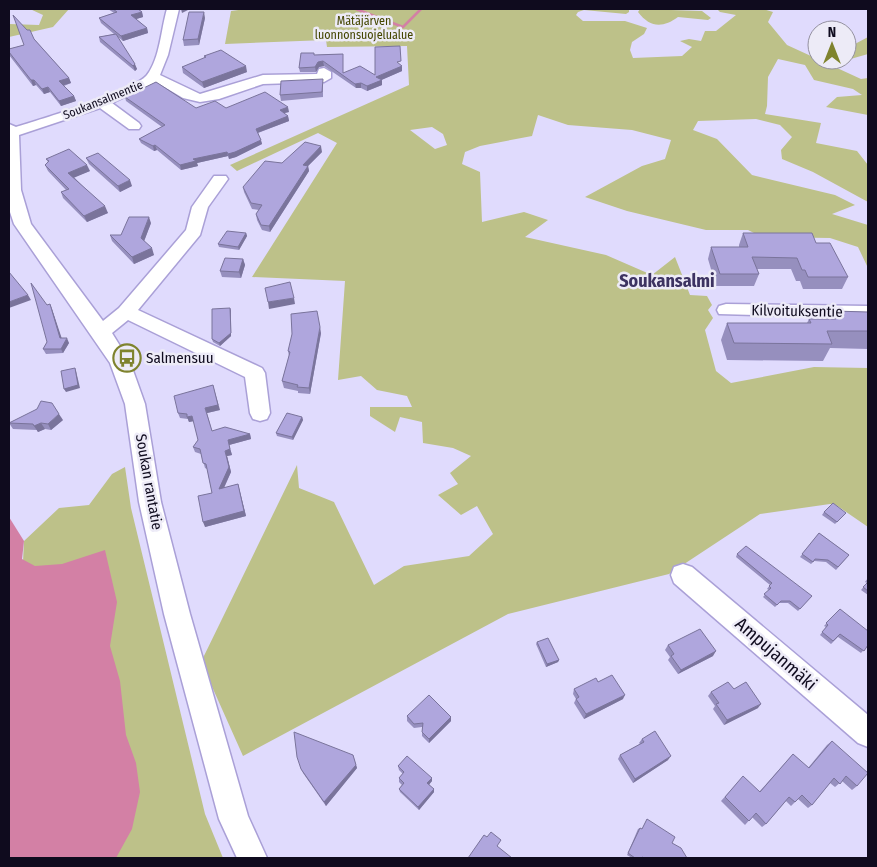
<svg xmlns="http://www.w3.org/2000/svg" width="877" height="867" font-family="'Fira Sans Condensed',sans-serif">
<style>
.green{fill:#bdc189;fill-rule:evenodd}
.water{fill:#d380a5}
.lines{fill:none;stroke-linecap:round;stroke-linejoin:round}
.stream{stroke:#d380a5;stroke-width:2.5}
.minor-casing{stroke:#aaa0d7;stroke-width:3}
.minor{fill:#fff;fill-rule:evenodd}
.wall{fill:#968fbe}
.shaded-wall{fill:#7a749b}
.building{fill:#afa6dd;stroke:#7a749b}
.labels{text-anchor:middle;stroke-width:5;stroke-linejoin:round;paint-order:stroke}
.far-park-label{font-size:12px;fill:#444600;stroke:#edebf7}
.far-street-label{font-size:12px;fill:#0f0b1e;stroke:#edebf7}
.street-label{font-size:15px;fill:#0f0b1e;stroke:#edebf7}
.poi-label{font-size:15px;fill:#0f0b1e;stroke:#edebf7;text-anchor:start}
.quarter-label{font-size:18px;font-weight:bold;fill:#3d3361;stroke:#edebf7}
.near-street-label{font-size:18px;fill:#0f0b1e;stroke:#edebf7}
</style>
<rect width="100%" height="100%" fill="#e0dbfd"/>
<g class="green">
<path d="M 30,9 L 69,9 L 53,27 L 9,37 L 9,24 L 39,25 L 43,15 Z"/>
<path d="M 246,9 L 629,9 L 629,12 L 626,14 L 584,10 L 578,12 L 576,15 L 583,21 L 625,21 L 647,28 L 644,34 L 632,42 L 630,50 L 633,58 L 682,56 L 692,47 L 680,41 L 689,39 L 701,41 L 705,31 L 716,31 L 736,15 L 720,12 L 717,9 L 763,9 L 773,12 L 768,22 L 787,45 L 861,79 L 868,78 L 868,115 L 826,107 L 837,97 L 862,95 L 853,89 L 814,80 L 805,65 L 778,59 L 768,77 L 767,106 L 765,114 L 821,123 L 816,143 L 857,151 L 868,165 L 868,202 L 813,172 L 782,159 L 781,150 L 792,137 L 780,125 L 756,119 L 698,121 L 693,130 L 717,139 L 752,175 L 835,195 L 855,205 L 832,214 L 868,225 L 868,268 L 858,247 L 830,238 L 762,237 L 748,230 L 706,230 L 627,211 L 585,197 L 642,166 L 665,159 L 671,140 L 632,130 L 568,125 L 538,115 L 532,136 L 480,146 L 465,152 L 462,164 L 480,172 L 482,222 L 524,212 L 548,220 L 525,237 L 606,255 L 652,275 L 675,257 L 690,295 L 707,296 L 712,305 L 708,310 L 713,318 L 705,330 L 716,371 L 731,383 L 814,367 L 868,368 L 868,527 L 836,505 L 830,504 L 760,514 L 669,574 L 508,614 L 243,756 L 201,662 L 297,465 L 299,488 L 334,502 L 374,585 L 404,566 L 469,556 L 493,534 L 477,506 L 461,515 L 438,495 L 458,484 L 450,473 L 471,456 L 453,448 L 423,443 L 422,422 L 400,417 L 395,432 L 370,416 L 370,407 L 412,407 L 407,396 L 377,390 L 361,376 L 338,380 L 345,281 L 252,277 L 337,143 L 318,133 L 237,171 L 230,165 L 409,85 L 407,46 L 327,47 L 326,40 L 225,44 L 231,11 ZM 432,127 L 443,134 L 447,145 L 435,149 L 410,130 Z"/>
<path d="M 640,9 L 702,11 L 711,18 L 708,20 L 678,17 C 663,28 650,28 638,12 Z"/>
<path d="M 868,37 L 868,54 L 847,60 L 847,45 L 853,45 Z"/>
<path d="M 125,467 L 131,508 L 205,814 L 223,858 L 9,858 L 24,541 L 59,508 L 89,505 L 112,474 Z"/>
</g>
<path class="water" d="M 9,517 L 24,541 L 22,559 L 35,566 L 62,564 L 105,550 L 117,602 L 110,646 L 120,681 L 126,735 L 136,763 L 140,792 L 132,829 L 116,858 L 9,858 Z"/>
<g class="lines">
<path class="stream" d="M 356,9 L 403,27 L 421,9"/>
<g class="minor-casing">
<g id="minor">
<path d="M 167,9 L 179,9 L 168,55 L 160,75 L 200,94 L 263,75 L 317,74 L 319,69 L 324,68 L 331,72 L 331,78 L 324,82 L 263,84 L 219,99 L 200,102 L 183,98 L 156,82 L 112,103 L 139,123 L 141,126 L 139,129 L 129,129 L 100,108 L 19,135 L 21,190 L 31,224 L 103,321 L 119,308 L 186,230 L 192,207 L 214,176 L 226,176 L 228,179 L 208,207 L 200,235 L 138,310 L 262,368 L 265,373 L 270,413 L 267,419 L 260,421 L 253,419 L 250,413 L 245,377 L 128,320 L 112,333 L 130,362 L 145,404 L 161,502 L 190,614 L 248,816 L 267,858 L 237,858 L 219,819 L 164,614 L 139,502 L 125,404 L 110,363 L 14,224 L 9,209 L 9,124 L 16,127 C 39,120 134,91 147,75 C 160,58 161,29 167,9 Z"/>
<path d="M 726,304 L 868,306 L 868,318 L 719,314 L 717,310 L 719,306 Z"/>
<path d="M 683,564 L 692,567 L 868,715 L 868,747 L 858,743 L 674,583 L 671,575 L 674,567 Z"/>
</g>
</g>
<use href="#minor" class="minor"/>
</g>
<g class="wall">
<path d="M 108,9 L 138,9 L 142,12 L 143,17 L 136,19 L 147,28 L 148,33 L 123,41 L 118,37 L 137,69 L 135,71 L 100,42 L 99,37 L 114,34 L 101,23 L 99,18 L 114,13 Z"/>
<path d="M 205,18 L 199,45 L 184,46 L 183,40 Z"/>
<path d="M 34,39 L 69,78 L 71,83 L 64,86 L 74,96 L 76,101 L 61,106 L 50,92 L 44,94 L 36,85 L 33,86 L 9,55 L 9,49 L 24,45 Z"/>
<path d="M 343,54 L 343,73 L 375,75 L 401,65 L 402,71 L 381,80 L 382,85 L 367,91 L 361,88 L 356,88 L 324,66 L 319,67 L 316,72 L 300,72 L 299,68 L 314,55 Z"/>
<path d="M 204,56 L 247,72 L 204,88 L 183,73 L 182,67 L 205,58 Z"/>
<path d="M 323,84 L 323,97 L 281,101 L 280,95 Z"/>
<path d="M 125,97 L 196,108 L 226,108 L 289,112 L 284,113 L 288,116 L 289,121 L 258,133 L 262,144 L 236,157 L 229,159 L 228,156 L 197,163 L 198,166 L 181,170 L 157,150 L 154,151 L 141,143 L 139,139 L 162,127 L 126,101 Z"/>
<path d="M 322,152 L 308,166 L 309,171 L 270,232 L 262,230 L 257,220 L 256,214 L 259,210 L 252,209 L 244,192 L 243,187 L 282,163 Z"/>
<path d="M 86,158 L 132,186 L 120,192 L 89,164 Z"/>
<path d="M 46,159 L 90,171 L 74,177 L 108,213 L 87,222 L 63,198 L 61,192 L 66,190 L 48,171 L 45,165 L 48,162 Z"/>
<path d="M 151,223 L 144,241 L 154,255 L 134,264 L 112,241 L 110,235 L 121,235 Z"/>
<path d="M 246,233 L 247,236 L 239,250 L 219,247 L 218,244 Z"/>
<path d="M 743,233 L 816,243 L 848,277 L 842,289 L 803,289 L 800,281 L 796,281 L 791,269 L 757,269 L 759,274 L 754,286 L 716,286 L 708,259 L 711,247 L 739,247 L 739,245 Z"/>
<path d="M 243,259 L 245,265 L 241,278 L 222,277 L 220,271 Z"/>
<path d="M 50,304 L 52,309 L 61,338 L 69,343 L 63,353 L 46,354 L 43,349 L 47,342 L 47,305 Z"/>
<path d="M 230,308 L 231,311 L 231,336 L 220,346 L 213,342 L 212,339 Z"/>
<path d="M 833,311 L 868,312 L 868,349 L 830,348 L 823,361 L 727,360 L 721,340 L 727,323 L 807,323 L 809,319 L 829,319 Z"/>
<path d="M 321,333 L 310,394 L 298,393 L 298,391 L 284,388 L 282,381 L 289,356 L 288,351 Z"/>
<path d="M 220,410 L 207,413 L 212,431 L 250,434 L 251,439 L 229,445 L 232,455 L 227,456 L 231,472 L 224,488 L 238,484 L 246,516 L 205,527 L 212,493 L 207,469 L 205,468 L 201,454 L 195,452 L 193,447 L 198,440 L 194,421 L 189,422 L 188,419 L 180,418 L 178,413 Z"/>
<path d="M 302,417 L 303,420 L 293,440 L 277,436 L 276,433 Z"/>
<path d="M 63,420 L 51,430 L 45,429 L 38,432 L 37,430 L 13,429 L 9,423 Z"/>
<path d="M 824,512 L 846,513 L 835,524 L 822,515 Z"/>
<path d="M 819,533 L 849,555 L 836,570 L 826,562 L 814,561 L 811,564 L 800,557 Z"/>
<path d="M 737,554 L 812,596 L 798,611 L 788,603 L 779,603 L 775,607 L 763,597 L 769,590 L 767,589 L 770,585 L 736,557 Z"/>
<path d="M 868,578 L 868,595 L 861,590 L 867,583 L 865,582 Z"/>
<path d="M 840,609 L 868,645 L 861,653 L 838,637 L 831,644 L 820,635 L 826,627 L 824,626 Z"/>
<path d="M 537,642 L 559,660 L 558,662 L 546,667 L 536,644 Z"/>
<path d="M 668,645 L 713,656 L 678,674 L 668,660 L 670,657 L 665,650 Z"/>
<path d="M 598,682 L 623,699 L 584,719 L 574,703 L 576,699 L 573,694 L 574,689 Z"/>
<path d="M 734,689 L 758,708 L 724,725 L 713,709 L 715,706 L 708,696 L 711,692 Z"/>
<path d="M 407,716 L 451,721 L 429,743 L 422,736 L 422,727 L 414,728 L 407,721 Z"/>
<path d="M 642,739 L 668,760 L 633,783 L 618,759 L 620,755 L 640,744 L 639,743 Z"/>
<path d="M 832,741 L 857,786 L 852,790 L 842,781 L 835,787 L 830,783 L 812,805 L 808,808 L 798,799 L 791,806 L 786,801 L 766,824 L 762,827 L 752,817 L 745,825 L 721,801 L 740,780 L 759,792 L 793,754 L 808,768 L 827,745 Z"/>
<path d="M 353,755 L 357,768 L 326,806 L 303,773 L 301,769 Z"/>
<path d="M 398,766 L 432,778 L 432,781 L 429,784 L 434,792 L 419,810 L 400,792 L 399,789 L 402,785 L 399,782 L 399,778 L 403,774 L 399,770 Z"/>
<path d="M 647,819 L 672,843 L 687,858 L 632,858 L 627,855 L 638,829 L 640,828 L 642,829 Z"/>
</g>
<g class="shaded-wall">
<path d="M 181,9 L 190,9 L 182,13 Z"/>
<path d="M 142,12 L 143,17 L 133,20 L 131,15 Z"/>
<path d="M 204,12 L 205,18 L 199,45 L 198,39 Z"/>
<path d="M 147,28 L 148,33 L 123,41 L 121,36 Z"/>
<path d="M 323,61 L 324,66 L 319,67 L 316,72 L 315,67 L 318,62 Z"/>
<path d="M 135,64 L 137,69 L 135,71 L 133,66 Z"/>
<path d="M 246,66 L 247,72 L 204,88 L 202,82 Z"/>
<path d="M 402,66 L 402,71 L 377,82 L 376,77 Z"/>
<path d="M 69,78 L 71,83 L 61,86 L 59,81 Z"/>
<path d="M 31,80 L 34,80 L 36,85 L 33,86 Z"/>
<path d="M 382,80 L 382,85 L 367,91 L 367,86 Z"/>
<path d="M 361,83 L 361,88 L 356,88 L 355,84 Z"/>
<path d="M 48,87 L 50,92 L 44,94 L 42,89 Z"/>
<path d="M 74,96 L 76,101 L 61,106 L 59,101 Z"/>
<path d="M 288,107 L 289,112 L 280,114 L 280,110 Z"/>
<path d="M 288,116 L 289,121 L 257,133 L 256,129 Z"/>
<path d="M 261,140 L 262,144 L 236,157 L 229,159 L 228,154 Z"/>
<path d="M 155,145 L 157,150 L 154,151 L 153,146 Z"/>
<path d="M 321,146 L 322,152 L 304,170 L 303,165 Z"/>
<path d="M 227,152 L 228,156 L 197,163 L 198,166 L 181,170 L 180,165 L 193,159 Z"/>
<path d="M 87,165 L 90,171 L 71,179 L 68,173 Z"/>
<path d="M 308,166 L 309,171 L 270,232 L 269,226 Z"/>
<path d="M 130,180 L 132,186 L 120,192 L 118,186 Z"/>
<path d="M 105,206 L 108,213 L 87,222 L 84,216 Z"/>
<path d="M 149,217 L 151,223 L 143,244 L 141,238 Z"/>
<path d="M 246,233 L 247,236 L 239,250 L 238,247 Z"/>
<path d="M 152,248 L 154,255 L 134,264 L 132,257 Z"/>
<path d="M 243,259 L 245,265 L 241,278 L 239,272 Z"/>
<path d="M 28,295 L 31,300 L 9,308 L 9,302 Z"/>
<path d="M 294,298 L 295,304 L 269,309 L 268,302 Z"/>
<path d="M 50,304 L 52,309 L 63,342 L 60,338 Z"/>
<path d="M 230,308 L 231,311 L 231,336 L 220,346 L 219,343 Z"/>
<path d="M 320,327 L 321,333 L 310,394 L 309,388 Z"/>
<path d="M 67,338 L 69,343 L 63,353 L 61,349 Z"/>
<path d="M 75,368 L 76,371 L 80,388 L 66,392 L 64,389 Z"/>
<path d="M 213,385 L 220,410 L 207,413 L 205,408 Z"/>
<path d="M 59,414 L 63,420 L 51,430 L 48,424 Z"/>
<path d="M 192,416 L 194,421 L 189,422 L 187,417 Z"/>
<path d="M 302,417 L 303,420 L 293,440 L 292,437 Z"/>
<path d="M 41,423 L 45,429 L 38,432 L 34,426 Z"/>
<path d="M 250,434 L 251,439 L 229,445 L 232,455 L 227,456 L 231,472 L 221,494 L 219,489 L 228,440 Z"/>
<path d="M 238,484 L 246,516 L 205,527 L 203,522 Z"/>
<path d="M 716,651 L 713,656 L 678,674 L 681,670 Z"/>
<path d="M 559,660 L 558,662 L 546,667 L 547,664 Z"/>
<path d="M 625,695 L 623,699 L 584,719 L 586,714 Z"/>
<path d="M 761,704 L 758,708 L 724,725 L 727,720 Z"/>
<path d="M 451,717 L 451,721 L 429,743 L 429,739 Z"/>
<path d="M 671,756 L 668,760 L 633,783 L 635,779 Z"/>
<path d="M 356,765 L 357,768 L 326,806 L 324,802 Z"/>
<path d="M 432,778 L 432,781 L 428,786 L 427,783 Z"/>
<path d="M 434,789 L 434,792 L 419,810 L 418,807 Z"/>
</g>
<g class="building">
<path d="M 113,9 L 138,9 L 142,12 L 131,15 L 147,28 L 121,36 L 99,18 L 117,12 Z"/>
<path d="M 189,12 L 204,12 L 198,39 L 183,40 Z"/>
<path d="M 13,15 L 27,30 L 30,30 L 34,39 L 69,78 L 59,81 L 74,96 L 59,101 L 48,87 L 42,89 L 34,80 L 31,80 L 9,52 L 9,49 L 24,45 Z"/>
<path d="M 116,34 L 135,64 L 133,66 L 99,37 Z"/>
<path d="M 400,46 L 401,61 L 397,62 L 402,66 L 376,77 L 382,80 L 367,86 L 361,83 L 355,84 L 323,61 L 318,62 L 315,67 L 299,68 L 301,53 L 314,53 L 314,55 L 343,54 L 343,73 L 360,66 L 375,75 L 375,47 Z"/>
<path d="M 221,50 L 246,66 L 202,82 L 182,67 L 206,57 L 204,56 Z"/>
<path d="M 323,79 L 322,92 L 280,95 L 281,81 Z"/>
<path d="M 156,82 L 196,108 L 215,101 L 226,108 L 265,92 L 288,107 L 280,110 L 288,116 L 256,129 L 261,140 L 235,152 L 228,154 L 227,152 L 193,159 L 196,161 L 180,165 L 155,145 L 153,146 L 139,139 L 165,125 L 125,97 Z"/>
<path d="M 305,142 L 321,146 L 303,165 L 308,166 L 269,226 L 261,225 L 256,214 L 262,205 L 251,203 L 243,187 L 265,161 L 282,163 Z"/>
<path d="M 69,149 L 87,165 L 68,173 L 105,206 L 84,216 L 61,192 L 69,189 L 45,165 L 49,161 L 46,159 Z"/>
<path d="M 98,153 L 130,180 L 118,186 L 86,158 Z"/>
<path d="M 129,217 L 149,217 L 141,238 L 152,248 L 132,257 L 110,235 L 121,235 Z"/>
<path d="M 227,231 L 246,233 L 238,247 L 218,244 Z"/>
<path d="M 743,233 L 812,233 L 816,243 L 830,243 L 848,277 L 808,277 L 805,270 L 802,270 L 797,258 L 752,257 L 759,274 L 720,274 L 711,247 L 748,247 Z"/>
<path d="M 225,258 L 243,259 L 239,272 L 220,271 Z"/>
<path d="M 9,272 L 28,295 L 9,302 Z"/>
<path d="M 290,282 L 294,298 L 268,302 L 265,288 Z"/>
<path d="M 31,283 L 47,305 L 50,304 L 60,338 L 67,338 L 61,349 L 43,349 L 47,342 Z"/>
<path d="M 230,308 L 231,333 L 219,343 L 212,339 L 212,309 Z"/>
<path d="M 317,311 L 320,327 L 309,388 L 297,387 L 298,385 L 282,381 L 290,352 L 288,351 L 292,334 L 291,314 Z"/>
<path d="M 833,311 L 868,312 L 868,331 L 827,331 L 832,344 L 734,343 L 727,323 L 811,323 L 809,319 L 836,319 Z"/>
<path d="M 75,368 L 78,385 L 64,389 L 61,371 Z"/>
<path d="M 213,385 L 218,405 L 205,408 L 212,431 L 225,427 L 250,434 L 228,440 L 230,449 L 225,451 L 229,467 L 219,489 L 238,484 L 244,511 L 203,522 L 198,496 L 212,493 L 206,464 L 203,463 L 200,449 L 193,447 L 198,440 L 192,416 L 187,417 L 187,414 L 178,413 L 174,396 Z"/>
<path d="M 41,401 L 52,403 L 59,414 L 48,424 L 41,423 L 34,426 L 33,424 L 9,423 L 37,409 Z"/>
<path d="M 287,413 L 302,417 L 292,437 L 276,433 Z"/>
<path d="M 833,503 L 846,513 L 837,522 L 824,512 Z"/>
<path d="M 819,533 L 849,555 L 838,567 L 828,560 L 815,559 L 813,562 L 802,554 Z"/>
<path d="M 746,546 L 812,596 L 800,609 L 790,601 L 781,601 L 777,605 L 764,594 L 771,588 L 769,586 L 772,583 L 737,554 Z"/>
<path d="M 868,582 L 868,591 L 863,587 Z"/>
<path d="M 840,609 L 868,631 L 868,645 L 864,651 L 840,634 L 833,641 L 822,632 L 828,625 L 826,623 Z"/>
<path d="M 700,629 L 716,651 L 681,670 L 671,656 L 674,654 L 668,645 Z"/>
<path d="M 548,638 L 559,660 L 547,664 L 537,642 Z"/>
<path d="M 612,675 L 625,695 L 586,714 L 576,699 L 579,697 L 574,689 L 596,678 L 598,682 Z"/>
<path d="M 728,682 L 734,689 L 746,682 L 761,704 L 727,720 L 716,704 L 719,703 L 711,692 Z"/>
<path d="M 429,695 L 451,717 L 429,739 L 422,732 L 423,723 L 414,724 L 407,716 Z"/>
<path d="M 655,731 L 671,756 L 635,779 L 620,755 L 644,742 L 642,739 Z"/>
<path d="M 294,732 L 353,755 L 356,765 L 324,802 L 301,769 L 297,757 Z"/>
<path d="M 832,741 L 868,773 L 857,786 L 846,776 L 840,784 L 834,778 L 812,805 L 802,795 L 795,802 L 789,797 L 766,824 L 756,813 L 749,821 L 725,797 L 743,776 L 760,792 L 793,754 L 809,768 Z"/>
<path d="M 407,756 L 432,778 L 427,783 L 434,789 L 418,807 L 399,789 L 404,783 L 399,778 L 404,772 L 398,766 Z"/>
<path d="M 647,819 L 675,837 L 672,843 L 681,848 L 687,858 L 644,858 L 642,857 L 641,858 L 635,858 L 628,853 L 640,828 L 642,829 Z"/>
<path d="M 491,832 L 501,840 L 497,846 L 512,858 L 468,858 L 484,835 L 487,837 Z"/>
</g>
<defs>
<g id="bus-ring" transform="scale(1.4375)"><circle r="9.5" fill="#edebf7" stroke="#7f832e" stroke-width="1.5"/><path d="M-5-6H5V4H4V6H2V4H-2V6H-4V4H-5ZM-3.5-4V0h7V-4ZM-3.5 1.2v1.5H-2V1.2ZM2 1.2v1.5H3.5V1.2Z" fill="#7f832e"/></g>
</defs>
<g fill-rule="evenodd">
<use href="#bus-ring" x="127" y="358"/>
</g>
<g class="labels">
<g class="far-park-label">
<text x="364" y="25">Mätäjärven<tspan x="364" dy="14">luonnonsuojelualue</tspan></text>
</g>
<g class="far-street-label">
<text transform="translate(103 100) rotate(-22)" y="4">Soukansalmentie</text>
</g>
<g class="street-label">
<text transform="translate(797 311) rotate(1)" y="5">Kilvoituksentie</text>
<text transform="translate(149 482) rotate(80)" y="5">Soukan rantatie</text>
</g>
<g class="poi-label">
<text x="146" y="363">Salmensuu</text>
</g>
<g class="quarter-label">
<text x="667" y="287">Soukansalmi</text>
</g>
<g class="near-street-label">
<text transform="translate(776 654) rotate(41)" y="6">Ampujanmäki</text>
</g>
</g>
<rect width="877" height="867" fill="none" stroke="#0f0b1e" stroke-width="20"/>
<g transform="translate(832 45)"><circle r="24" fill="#edebf7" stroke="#9491a0"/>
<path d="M0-4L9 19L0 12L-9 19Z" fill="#7f832e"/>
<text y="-8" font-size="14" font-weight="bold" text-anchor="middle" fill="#0f0b1e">N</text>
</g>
</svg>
